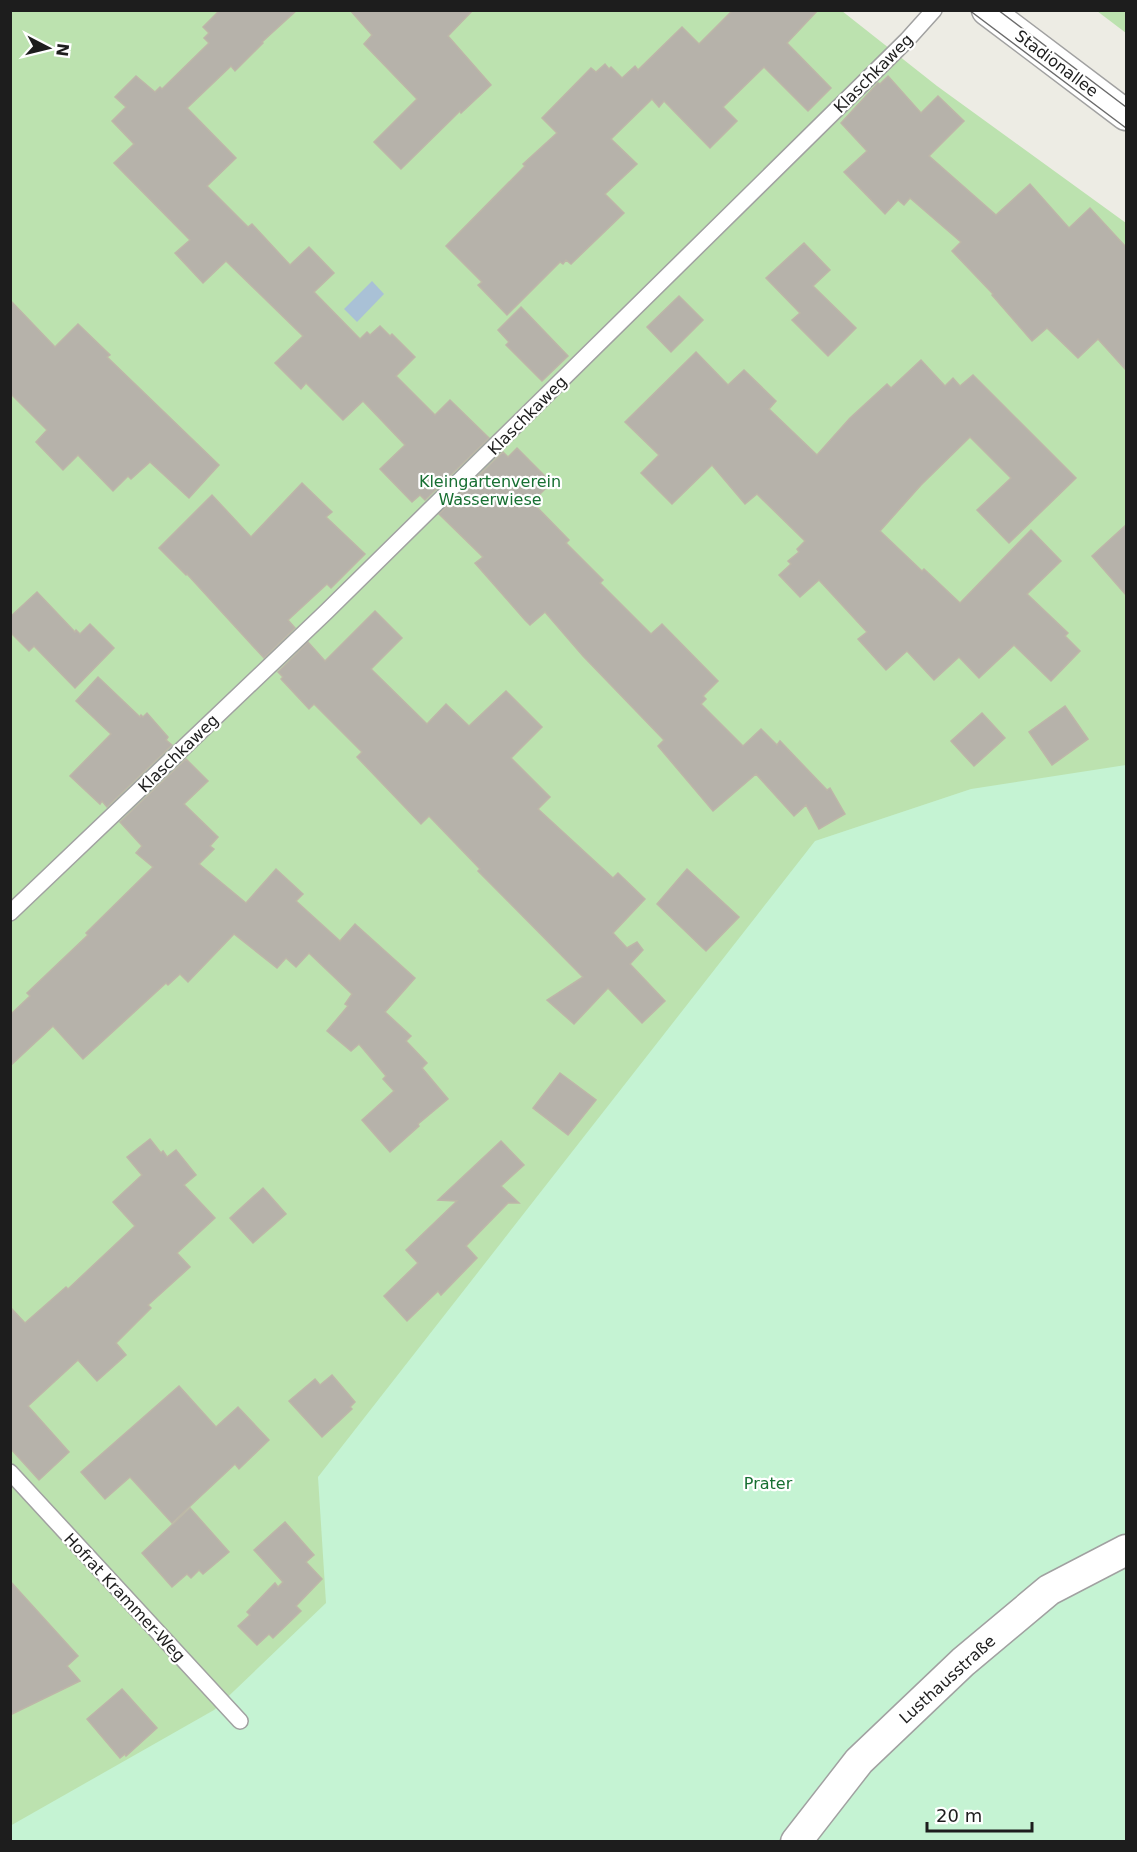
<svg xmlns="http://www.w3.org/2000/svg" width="1137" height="1852" font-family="'DejaVu Sans',sans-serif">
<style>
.grass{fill:#bce2af}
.park{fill:#c5f3d3}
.water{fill:#a9c1d6}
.building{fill:#b6b2aa;stroke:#bdb6a8;stroke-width:1.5}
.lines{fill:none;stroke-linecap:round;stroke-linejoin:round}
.lane-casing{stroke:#a1a1a1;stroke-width:18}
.street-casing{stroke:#a1a1a1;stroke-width:33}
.lane{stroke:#fff;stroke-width:15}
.street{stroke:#fff;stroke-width:30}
.tram{stroke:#6b6b6b;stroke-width:1.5}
.labels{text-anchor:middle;stroke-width:4.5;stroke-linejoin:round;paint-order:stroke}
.street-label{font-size:16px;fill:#1d1d1d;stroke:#fff}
.park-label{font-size:16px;fill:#176f32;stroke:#fff}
</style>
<rect width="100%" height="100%" fill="#edece4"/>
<g class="grass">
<path d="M 11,11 L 842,11 L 937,86 L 1126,223 L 1126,1104 L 872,1288 L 11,1842 Z"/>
<path d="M 1097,11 L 1126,11 L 1126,33 Z"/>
</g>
<path class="park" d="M 1126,765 L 1126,1841 L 11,1842 L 10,1826 L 214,1710 L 326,1603 L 318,1477 L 815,841 L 971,789 Z"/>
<path class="water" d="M 372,281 L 384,294 L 357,322 L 344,309 Z"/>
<g class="building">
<path d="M 220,10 L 297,10 L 262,42 L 263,43 L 235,71 L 231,66 L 187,108 L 236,158 L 207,186 L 248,227 L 252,224 L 290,265 L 309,247 L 334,273 L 314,292 L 360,339 L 367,332 L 370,335 L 380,326 L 390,336 L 392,334 L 415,357 L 396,376 L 435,415 L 450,400 L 489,438 L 425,500 L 420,495 L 412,502 L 380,469 L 405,445 L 363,401 L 343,420 L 306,383 L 301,389 L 275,363 L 303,336 L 226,261 L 203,283 L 175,253 L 190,240 L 114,163 L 134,144 L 112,121 L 126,107 L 115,97 L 136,76 L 155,92 L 160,87 L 162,89 L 209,43 L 204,38 L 209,33 L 203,27 Z"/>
<path d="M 350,10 L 473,10 L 448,36 L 491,85 L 461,113 L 460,111 L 401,169 L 374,142 L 417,99 L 364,44 L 372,35 Z"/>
<path d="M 733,10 L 818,10 L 787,43 L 831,88 L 808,111 L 764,67 L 723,107 L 737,121 L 710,148 L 664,101 L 659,107 L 652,99 L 611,139 L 637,164 L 605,194 L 624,213 L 571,264 L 566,260 L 563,264 L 560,262 L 507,315 L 478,285 L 482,282 L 446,246 L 525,166 L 523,164 L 557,133 L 542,118 L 591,68 L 596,72 L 605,64 L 609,69 L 611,67 L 622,78 L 635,66 L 638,70 L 682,27 L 699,44 Z"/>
<path d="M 888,76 L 921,113 L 938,96 L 964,121 L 929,156 L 996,215 L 1030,184 L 1069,228 L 1090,208 L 1126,247 L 1126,370 L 1098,339 L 1078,358 L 1047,328 L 1032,341 L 992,295 L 993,294 L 952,251 L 961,242 L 910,198 L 904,205 L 898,200 L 885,214 L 844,172 L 867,151 L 841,123 L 878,83 L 880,84 Z"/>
<path d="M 804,243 L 830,270 L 813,286 L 856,328 L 828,356 L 792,320 L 800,313 L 766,278 Z"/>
<path d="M 679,296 L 703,320 L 671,352 L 647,327 Z"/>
<path d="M 10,300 L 55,347 L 78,324 L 110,355 L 107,357 L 219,465 L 189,498 L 150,462 L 131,479 L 128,476 L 113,491 L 78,455 L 63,470 L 36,442 L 47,430 L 10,393 Z"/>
<path d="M 521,307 L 568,356 L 542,381 L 506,345 L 509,342 L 498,330 Z"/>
<path d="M 696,352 L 728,385 L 744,370 L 776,401 L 769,409 L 817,455 L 850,418 L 887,384 L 891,388 L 921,360 L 945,386 L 953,378 L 960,386 L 973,375 L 1076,478 L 1009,543 L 977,510 L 1011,478 L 970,437 L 921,485 L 880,531 L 922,571 L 924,569 L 960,603 L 1031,530 L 1061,561 L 1027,594 L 1068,633 L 1065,636 L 1080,651 L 1051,681 L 1014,645 L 979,678 L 959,657 L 934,680 L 907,651 L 886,670 L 858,639 L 867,632 L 819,580 L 800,597 L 779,575 L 791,564 L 788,561 L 799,552 L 797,549 L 805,541 L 757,494 L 745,504 L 712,465 L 672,504 L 641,473 L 659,455 L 625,422 Z"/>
<path d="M 517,448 L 545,476 L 543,479 L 549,485 L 532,502 L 569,540 L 566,543 L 603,580 L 600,583 L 651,634 L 662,624 L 718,681 L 703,696 L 706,699 L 701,704 L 743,746 L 761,729 L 777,745 L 780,741 L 827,790 L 830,788 L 845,814 L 819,829 L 806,805 L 794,816 L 756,774 L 713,811 L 658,746 L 664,740 L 583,656 L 545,612 L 530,625 L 525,620 L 475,563 L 483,557 L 439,514 L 503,452 L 508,457 Z"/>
<path d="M 302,483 L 332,512 L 326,517 L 365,554 L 331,588 L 327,584 L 288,620 L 295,628 L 264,658 L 187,574 L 186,575 L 159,548 L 212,495 L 251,537 Z"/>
<path d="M 1126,525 L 1126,595 L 1092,556 Z"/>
<path d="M 37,592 L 75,632 L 76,630 L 80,634 L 90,624 L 114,648 L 75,688 L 34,646 L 29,651 L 10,632 L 10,617 Z"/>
<path d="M 375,611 L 402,638 L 371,669 L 427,724 L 446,704 L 469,726 L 506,691 L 542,727 L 511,758 L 550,797 L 538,809 L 613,878 L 618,873 L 645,899 L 613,933 L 627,948 L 637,942 L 643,950 L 630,964 L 665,1001 L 642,1023 L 608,988 L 574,1024 L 547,1000 L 583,977 L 478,871 L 480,869 L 429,816 L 421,824 L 357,757 L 362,752 L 314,704 L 309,709 L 281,679 L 283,677 L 278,672 L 308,642 L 325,661 Z"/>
<path d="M 98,677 L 140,717 L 141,715 L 143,717 L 147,713 L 168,737 L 166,740 L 172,745 L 107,807 L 102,801 L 100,804 L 70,776 L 111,734 L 76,701 Z"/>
<path d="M 1065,706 L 1088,739 L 1052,765 L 1029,732 Z"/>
<path d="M 982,713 L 1005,738 L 974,766 L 951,741 Z"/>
<path d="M 186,759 L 208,781 L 184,804 L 218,837 L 210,846 L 214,849 L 199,864 L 246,903 L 276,869 L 303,894 L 296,901 L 340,941 L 355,924 L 415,978 L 385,1012 L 411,1036 L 406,1041 L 427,1063 L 422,1068 L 448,1099 L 418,1124 L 419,1126 L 390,1152 L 362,1120 L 394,1091 L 383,1079 L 386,1076 L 359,1044 L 351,1051 L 327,1031 L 348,1006 L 345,1004 L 352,994 L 309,953 L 296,967 L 286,958 L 277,968 L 234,934 L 188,982 L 180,974 L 168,985 L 166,983 L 83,1059 L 53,1026 L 10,1066 L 10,1015 L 30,996 L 27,993 L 88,935 L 86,933 L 153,867 L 136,853 L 142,846 L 120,822 Z"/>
<path d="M 687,869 L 739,917 L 706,951 L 657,904 Z"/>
<path d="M 560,1073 L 596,1100 L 568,1135 L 533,1108 Z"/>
<path d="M 150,1139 L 161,1153 L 163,1151 L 167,1157 L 176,1150 L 196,1175 L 184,1185 L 215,1218 L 177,1253 L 190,1267 L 148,1305 L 151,1308 L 116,1343 L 126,1355 L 97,1381 L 78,1360 L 28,1406 L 69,1452 L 39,1480 L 10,1448 L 10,1307 L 25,1323 L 66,1287 L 68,1289 L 135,1226 L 113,1202 L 142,1175 L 127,1157 Z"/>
<path d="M 501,1141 L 524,1165 L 501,1186 L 519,1203 L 508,1203 L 466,1246 L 477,1258 L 441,1295 L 438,1291 L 407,1321 L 384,1296 L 418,1263 L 406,1250 L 457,1201 L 438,1200 Z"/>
<path d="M 263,1188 L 286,1214 L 253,1243 L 230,1218 Z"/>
<path d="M 332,1375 L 355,1402 L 350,1407 L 352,1409 L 322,1437 L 289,1401 L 315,1379 L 320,1385 Z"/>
<path d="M 179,1386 L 216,1427 L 238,1407 L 269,1440 L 239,1469 L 235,1464 L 172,1523 L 130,1477 L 105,1499 L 81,1472 Z"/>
<path d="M 190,1508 L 229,1552 L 203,1574 L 199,1570 L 191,1578 L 187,1574 L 172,1587 L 142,1553 Z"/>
<path d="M 285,1522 L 314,1555 L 306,1562 L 322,1579 L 296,1606 L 301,1611 L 273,1638 L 269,1634 L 257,1645 L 238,1626 L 250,1615 L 247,1612 L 275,1583 L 278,1587 L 283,1582 L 254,1550 Z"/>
<path d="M 10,1581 L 78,1656 L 67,1666 L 80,1681 L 10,1715 Z"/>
<path d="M 122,1689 L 157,1728 L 126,1756 L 125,1754 L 120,1758 L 87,1719 Z"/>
</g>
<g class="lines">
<g class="lane-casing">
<g id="lane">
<path d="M 10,913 L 326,612 L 907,40 L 934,10"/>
<path d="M 10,1472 L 240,1721"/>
</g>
</g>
<g class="street-casing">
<g id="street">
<path d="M 987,10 L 1126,115"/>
<path d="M 796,1842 L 859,1761 L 963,1662 L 1049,1590 L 1126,1550"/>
</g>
</g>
<use href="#lane" class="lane"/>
<use href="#street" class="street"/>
<g class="tram">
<path d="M 969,10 L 1126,128"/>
<path d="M 998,10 L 1126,107"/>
</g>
</g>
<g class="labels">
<g class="street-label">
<text transform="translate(1057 63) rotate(37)" y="6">Stadionallee</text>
<text transform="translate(873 73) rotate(-45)" y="6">Klaschkaweg</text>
<text transform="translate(527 415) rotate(-45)" y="6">Klaschkaweg</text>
<text transform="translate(178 753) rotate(-44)" y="6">Klaschkaweg</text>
<text transform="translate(125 1597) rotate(47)" y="6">Hofrat Krammer-Weg</text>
<text transform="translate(947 1679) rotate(-42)" y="6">Lusthausstraße</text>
</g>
<g class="park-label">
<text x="490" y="487">Kleingartenverein<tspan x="490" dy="18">Wasserwiese</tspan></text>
<text x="768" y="1489">Prater</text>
</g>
</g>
<rect width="1137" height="1852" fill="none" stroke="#1d1d1d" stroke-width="24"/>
<g transform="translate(48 48) rotate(97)" stroke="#ffffff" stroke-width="4.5" paint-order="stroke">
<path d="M0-4.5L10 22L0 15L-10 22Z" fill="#1d1d1d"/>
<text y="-9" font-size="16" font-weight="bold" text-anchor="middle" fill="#1d1d1d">N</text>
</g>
<path d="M927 1822v9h105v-9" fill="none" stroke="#1d1d1d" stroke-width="3"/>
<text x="936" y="1822" font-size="18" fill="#1d1d1d" stroke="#ffffff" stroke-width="4.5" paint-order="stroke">20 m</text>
</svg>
